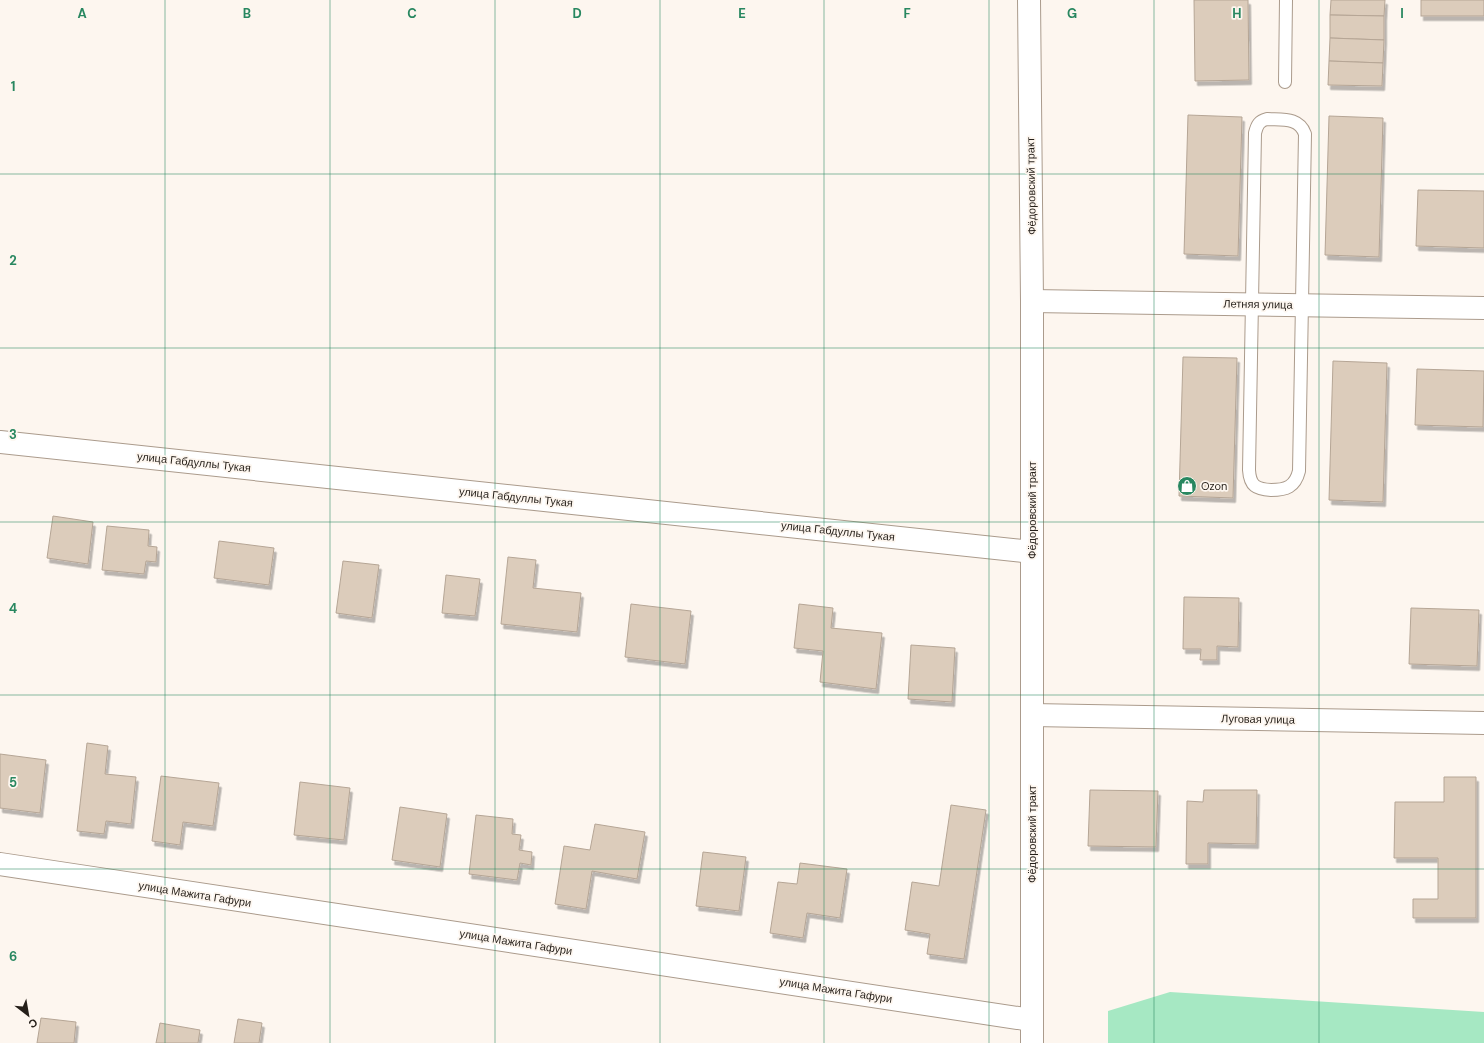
<svg xmlns="http://www.w3.org/2000/svg" width="1484" height="1043" font-family="'DM Sans',sans-serif">
<style>
.green{fill:#a6e8c3}
.building{fill:#dcccbb;stroke:#b5a595;filter:url(#shadow)}
.lines{fill:none;stroke-linecap:round;stroke-linejoin:round}
.service-casing{stroke:#ab9b8c;stroke-width:14}
.minor-casing{stroke:#ab9b8c;stroke-width:24}
.tertiary-casing{stroke:#ab9b8c;stroke-width:24}
.service{stroke:#fff;stroke-width:12}
.minor{stroke:#fff;stroke-width:22}
.tertiary{stroke:#fff;stroke-width:22}
.grid{fill:none;stroke:#288760;stroke-width:1;stroke-opacity:0.55}
.labels{text-anchor:middle;stroke-width:3.5;stroke-linejoin:round;paint-order:stroke}
.street-label{font-size:11px;fill:#251f19;stroke:#fdf6ef}
.poi-label{font-size:11px;fill:#251f19;stroke:#fdf6ef;text-anchor:start}
.grid-label{font-size:13px;text-anchor:middle;font-weight:bold;fill:#288760;stroke:#fdf6ef;stroke-width:3.5;stroke-linejoin:round;paint-order:stroke}
</style>
<defs>
<filter id="shadow"><feDropShadow dx="2.5" dy="4.5" stdDeviation="0" flood-color="#0004"/></filter>
</defs>
<rect width="100%" height="100%" fill="#fdf6ef"/>
<path class="green" d="M 1170,992 L 1484,1012 L 1484,1043 L 1108,1043 L 1108,1011 Z"/>
<g class="building">
<path d="M 1194,0 L 1248,0 L 1249,80 L 1195,81 Z"/>
<path d="M 1331,0 L 1385,0 L 1384,16 L 1330,15 Z"/>
<rect x="1421" y="0" width="63" height="16"/>
<path d="M 1330,15 L 1384,16 L 1384,40 L 1330,38 Z"/>
<path d="M 1330,38 L 1384,40 L 1383,63 L 1329,61 Z"/>
<path d="M 1329,61 L 1383,63 L 1382,86 L 1328,85 Z"/>
<path d="M 1188,115 L 1242,117 L 1238,256 L 1184,254 Z"/>
<path d="M 1329,116 L 1383,118 L 1379,257 L 1325,255 Z"/>
<path d="M 1418,190 L 1484,191 L 1484,248 L 1416,246 Z"/>
<path d="M 1183,357 L 1237,358 L 1233,498 L 1179,496 Z"/>
<path d="M 1333,361 L 1387,363 L 1383,502 L 1329,500 Z"/>
<path d="M 1417,369 L 1484,371 L 1483,427 L 1415,425 Z"/>
<path d="M 53,516 L 93,522 L 88,564 L 47,558 Z"/>
<path d="M 107,526 L 149,530 L 148,546 L 157,547 L 156,562 L 146,561 L 144,574 L 102,570 Z"/>
<path d="M 219,541 L 274,548 L 269,585 L 214,578 Z"/>
<path d="M 508,557 L 536,560 L 533,588 L 581,593 L 577,632 L 501,624 Z"/>
<path d="M 343,561 L 379,565 L 372,618 L 336,613 Z"/>
<path d="M 446,575 L 480,579 L 475,616 L 442,613 Z"/>
<path d="M 1184,597 L 1239,598 L 1238,647 L 1217,646 L 1217,660 L 1200,660 L 1201,649 L 1183,649 Z"/>
<path d="M 631,604 L 691,611 L 685,664 L 625,657 Z"/>
<path d="M 799,604 L 833,608 L 831,628 L 882,633 L 876,689 L 820,682 L 823,651 L 794,648 Z"/>
<path d="M 1411,608 L 1479,610 L 1477,666 L 1409,664 Z"/>
<path d="M 911,645 L 955,648 L 952,702 L 908,699 Z"/>
<path d="M 87,743 L 108,746 L 105,774 L 136,777 L 131,824 L 106,821 L 104,834 L 77,831 Z"/>
<path d="M 0,754 L 46,760 L 40,813 L 0,808 Z"/>
<path d="M 161,776 L 219,783 L 213,826 L 183,822 L 180,845 L 152,841 Z"/>
<path d="M 1444,777 L 1476,777 L 1476,918 L 1413,918 L 1413,899 L 1438,899 L 1438,858 L 1394,858 L 1395,802 L 1444,802 Z"/>
<path d="M 300,782 L 350,788 L 344,840 L 294,835 Z"/>
<path d="M 1090,790 L 1158,791 L 1156,847 L 1088,846 Z"/>
<path d="M 1204,790 L 1257,790 L 1256,844 L 1208,843 L 1208,864 L 1186,864 L 1187,801 L 1203,802 Z"/>
<path d="M 951,805 L 986,810 L 964,959 L 927,954 L 930,934 L 905,930 L 912,882 L 939,886 Z"/>
<path d="M 400,807 L 447,814 L 440,867 L 392,860 Z"/>
<path d="M 476,815 L 513,819 L 512,834 L 521,835 L 519,850 L 532,852 L 531,865 L 520,863 L 517,880 L 469,874 Z"/>
<path d="M 595,824 L 645,832 L 637,879 L 592,871 L 586,909 L 555,904 L 564,846 L 590,850 Z"/>
<path d="M 703,852 L 746,857 L 739,911 L 696,906 Z"/>
<path d="M 800,863 L 847,869 L 840,918 L 807,913 L 803,938 L 770,933 L 778,882 L 797,884 Z"/>
<path d="M 41,1018 L 76,1022 L 74,1043 L 37,1043 Z"/>
<path d="M 238,1019 L 262,1023 L 259,1043 L 234,1043 Z"/>
<path d="M 160,1023 L 200,1030 L 198,1043 L 156,1043 Z"/>
</g>
<g class="lines">
<g class="service-casing">
<g id="service">
<path d="M 1285,82 L 1286,0"/>
<path d="M 1267,119 C 1282,120 1299,117 1305,134 L 1299,471 C 1295,487 1286,490 1271,490 C 1256,489 1250,486 1249,470 L 1255,133 C 1257,125 1259,121 1267,119 Z"/>
</g>
</g>
<g class="minor-casing">
<g id="minor">
<path d="M 1032,301 L 1484,308"/>
<path d="M 0,442 L 1032,552"/>
<path d="M 1032,715 L 1484,723"/>
<path d="M 0,864 L 1031,1020"/>
</g>
</g>
<g class="tertiary-casing">
<path id="tertiary" d="M 1029,0 L 1032,301 L 1032,1043"/>
</g>
<use href="#service" class="service"/>
<use href="#minor" class="minor"/>
<use href="#tertiary" class="tertiary"/>
</g>
<path class="grid" d="M 165,0 L 165,1043M 330,0 L 330,1043M 495,0 L 495,1043M 660,0 L 660,1043M 824,0 L 824,1043M 989,0 L 989,1043M 1154,0 L 1154,1043M 1319,0 L 1319,1043M 0,174 L 1484,174M 0,348 L 1484,348M 0,522 L 1484,522M 0,695 L 1484,695M 0,869 L 1484,869"/>
<defs>
<g id="shop-disc" transform="scale(1)"><circle r="9.5" fill="#288760" stroke="#fdf6ef"/><path d="M-5-2.5h2.3a2.7 3.5 0 0 1 5.4 0H5L5.5 6h-11ZM-1.5-2.5h3a1.5 2.3 0 0 0-3 0Z" fill="#fff"/></g>
</defs>
<g fill-rule="evenodd">
<use href="#shop-disc" x="1187" y="486"/>
</g>
<g class="labels">
<g class="street-label">
<text transform="translate(1031 186) rotate(-91)" y="4">Фёдоровский тракт</text>
<text transform="translate(1258 304) rotate(1)" y="4">Летняя улица</text>
<text transform="translate(194 462) rotate(6)" y="4">улица Габдуллы Тукая</text>
<text transform="translate(516 497) rotate(6)" y="4">улица Габдуллы Тукая</text>
<text transform="translate(1032 510) rotate(-90)" y="4">Фёдоровский тракт</text>
<text transform="translate(838 531) rotate(6)" y="4">улица Габдуллы Тукая</text>
<text transform="translate(1258 719) rotate(1)" y="4">Луговая улица</text>
<text transform="translate(1032 834) rotate(-90)" y="4">Фёдоровский тракт</text>
<text transform="translate(195 894) rotate(9)" y="4">улица Мажита Гафури</text>
<text transform="translate(516 942) rotate(9)" y="4">улица Мажита Гафури</text>
<text transform="translate(836 990) rotate(9)" y="4">улица Мажита Гафури</text>
</g>
<g class="poi-label">
<text x="1201" y="490">Ozon</text>
</g>
</g>
<g class="grid-label">
<text x="82" y="18">A</text>
<text x="247" y="18">B</text>
<text x="412" y="18">C</text>
<text x="577" y="18">D</text>
<text x="742" y="18">E</text>
<text x="907" y="18">F</text>
<text x="1072" y="18">G</text>
<text x="1237" y="18">H</text>
<text x="1402" y="18">I</text>
<text x="13" y="91">1</text>
<text x="13" y="265">2</text>
<text x="13" y="439">3</text>
<text x="13" y="613">4</text>
<text x="13" y="787">5</text>
<text x="13" y="961">6</text>
</g>
<g transform="translate(28 1015) rotate(149)" stroke="#fdf6ef" stroke-width="3" paint-order="stroke">
<path d="M0-3L7 15L0 10L-7 15Z" fill="#251f19"/>
<text y="-6" font-size="11" font-weight="bold" text-anchor="middle" fill="#251f19">С</text>
</g>
</svg>
